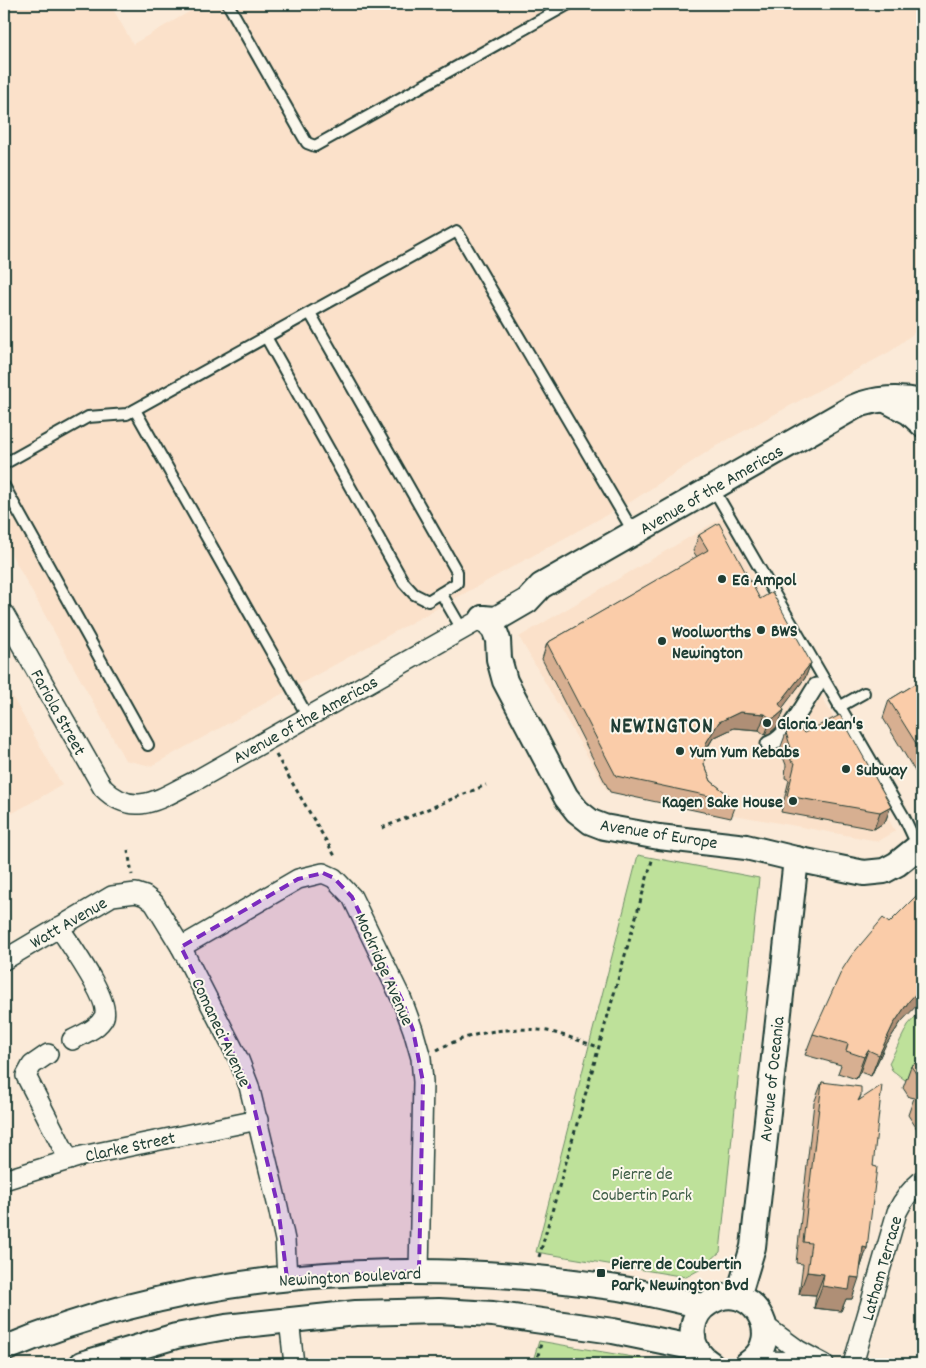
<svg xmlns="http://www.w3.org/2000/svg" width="926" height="1368" font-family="Dekko,sans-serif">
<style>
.built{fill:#fbe1ca}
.green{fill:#bee19a;stroke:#6e8f67}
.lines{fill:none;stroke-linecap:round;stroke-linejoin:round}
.service-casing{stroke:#1f3d34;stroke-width:14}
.pedestrian-casing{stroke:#1f3d34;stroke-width:19}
.minor-casing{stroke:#1f3d34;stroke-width:22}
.tertiary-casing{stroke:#1f3d34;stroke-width:28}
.path{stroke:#1f3d34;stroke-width:3;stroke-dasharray:4 4;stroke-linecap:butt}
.service{stroke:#fbf7ec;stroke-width:10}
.pedestrian{stroke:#fbf7ec;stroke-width:15}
.minor{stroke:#fbf7ec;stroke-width:19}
.tertiary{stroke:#fbf7ec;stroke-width:24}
.wall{fill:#d7af91;stroke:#1f3d34}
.shaded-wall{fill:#af8f76;stroke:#1f3d34}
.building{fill:#facca9;stroke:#1f3d34}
.marked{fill:#7b2cbf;fill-opacity:0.2;stroke:#7b2cbf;stroke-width:4;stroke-dasharray:10 6;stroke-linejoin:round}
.poi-dot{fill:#1f3d34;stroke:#fbf7ec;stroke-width:2}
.labels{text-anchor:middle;stroke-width:4;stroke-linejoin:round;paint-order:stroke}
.street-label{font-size:18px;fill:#1f3d34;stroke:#fbf7ec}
.poi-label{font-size:18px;font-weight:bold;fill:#1f3d34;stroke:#fbf7ec;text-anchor:start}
.park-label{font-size:18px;fill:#3f5e48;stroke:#fbf7ec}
.district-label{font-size:22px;font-weight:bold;letter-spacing:1px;fill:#1f3d34;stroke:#fbf7ec}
</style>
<rect width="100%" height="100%" fill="#fbead8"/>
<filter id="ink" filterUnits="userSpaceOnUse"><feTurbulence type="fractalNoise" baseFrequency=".02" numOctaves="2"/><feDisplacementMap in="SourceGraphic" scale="10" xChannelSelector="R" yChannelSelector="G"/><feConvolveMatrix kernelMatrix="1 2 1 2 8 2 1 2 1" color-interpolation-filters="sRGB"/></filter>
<g filter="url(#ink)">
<g class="built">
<path d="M 4,4 L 110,4 L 133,44 L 203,4 L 922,4 L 922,333 L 919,329 L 891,351 L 716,446 L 632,501 L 151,766 L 125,760 L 4,541 Z"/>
<path d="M 722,518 L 816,686 L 895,831 L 878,841 L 608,792 L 519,637 Z"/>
<path d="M 4,682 L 62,785 L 4,818 Z"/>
</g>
<g class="green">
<path d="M 638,855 L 759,878 L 720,1252 L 701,1269 L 686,1277 L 536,1252 Z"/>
<path d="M 922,1009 L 922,1067 L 905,1080 L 892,1070 L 889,1063 L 908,1025 Z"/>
<path d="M 539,1341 L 662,1362 L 668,1364 L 532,1364 Z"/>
</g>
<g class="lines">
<g class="service-casing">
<g id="service">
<path d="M 228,4 L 304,138 L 307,143 L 315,146 L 569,4"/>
<path d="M 266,337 L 404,583 L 414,594 L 428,601 L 457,583 L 457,572 L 310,313"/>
<path d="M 135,410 L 308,717"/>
<path d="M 4,464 L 88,417 L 127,414 L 457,231 L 634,533"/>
<path d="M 4,486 L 148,745"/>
<path d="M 713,488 L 904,817 L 918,847"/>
<path d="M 441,593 L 463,631"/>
<path d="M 839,707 L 864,693"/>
</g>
</g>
<g class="pedestrian-casing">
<path id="pedestrian" d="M 769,744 C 786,740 806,701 816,686"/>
</g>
<g class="minor-casing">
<g id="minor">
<path d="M 4,614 L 103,788 C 135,820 162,797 195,781 L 483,618"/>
<path d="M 59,927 C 69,943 111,1001 104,1017 C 98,1029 83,1034 72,1040"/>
<path d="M 181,947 L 298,879 L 323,873 L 334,878 L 352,897 L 402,1000 L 413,1030 L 421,1058 L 423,1082 L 419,1271"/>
<path d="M 4,960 L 112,896 L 136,893 L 145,896 L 154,903 L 181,947 L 239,1060 L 249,1086 L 278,1207 L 285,1240 L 287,1278"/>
<path d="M 48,1054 L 32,1065 L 26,1076 L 69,1160"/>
<path d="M 4,1180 L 82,1156 L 258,1120"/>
<path d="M 289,1320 L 294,1364"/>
<path d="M 765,1326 L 798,1350 L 824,1364"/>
<path d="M 752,1361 L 817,1362"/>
<path d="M 853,1364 L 897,1212 C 904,1198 911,1189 922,1180"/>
</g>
</g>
<g class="tertiary-casing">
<g id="tertiary">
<path d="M 886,400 L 909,412 L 922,424"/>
<path d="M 483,618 L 494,629 L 498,640 L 499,659 L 505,681 L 566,797 L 577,811 L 591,822 L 604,827 L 659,837 L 746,847 L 796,859 L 864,873 L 884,871 L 897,864 L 918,847 L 922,845"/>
<path d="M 483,618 L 496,619 L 527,601 L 541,586 L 854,407 C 875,398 900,397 922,402"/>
<path d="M 738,1297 L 753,1247 L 796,859"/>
<path d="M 4,1349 C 195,1269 408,1257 611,1287 C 642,1291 673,1300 704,1306"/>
<path d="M 82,1364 L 176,1336 L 226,1327 L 356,1313 L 439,1311 L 493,1314 L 613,1331 L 696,1348"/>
<path d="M 711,1364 C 698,1356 691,1343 693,1328 C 694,1318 700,1308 709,1303 C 749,1276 789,1337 747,1364"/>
</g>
</g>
<g class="path">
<path d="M 276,755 L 335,856"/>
<path d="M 382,828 L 486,785"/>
<path d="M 128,850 L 132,875"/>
<path d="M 437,1050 C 468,1033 504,1027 539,1030 C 556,1031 581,1042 599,1047"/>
<path d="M 539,1257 L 653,857"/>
<path d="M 536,1364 L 541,1343"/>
</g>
<use href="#service" class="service"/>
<use href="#pedestrian" class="pedestrian"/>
<use href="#minor" class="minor"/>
<use href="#tertiary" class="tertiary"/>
</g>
<g class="wall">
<path d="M 699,535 L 760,599 L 811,663 L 805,678 L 782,708 L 784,710 L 778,726 L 770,733 L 765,735 L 759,730 L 734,728 L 713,738 L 706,751 L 704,764 L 711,781 L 737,802 L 731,818 L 610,792 L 542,659 L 547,643 L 697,557 L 693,551 Z"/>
<path d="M 922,680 L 922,783 L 883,718 L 889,700 Z"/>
<path d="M 786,733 L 804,733 L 891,806 L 885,822 L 874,829 L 781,812 L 789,780 L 785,778 L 786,765 L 780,749 Z"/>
<path d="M 901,1022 L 885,1046 L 871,1076 L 860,1072 L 856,1079 L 838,1073 L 841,1065 L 805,1055 L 813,1034 Z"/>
<path d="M 922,1059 L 922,1135 L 921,1135 L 908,1115 L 914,1098 L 909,1097 L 903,1088 L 911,1066 Z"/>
<path d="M 822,1082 L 861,1095 L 859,1101 L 873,1166 L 867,1248 L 861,1266 L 852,1299 L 846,1299 L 841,1311 L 814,1308 L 816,1295 L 799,1294 L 803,1264 L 796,1263 L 814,1103 Z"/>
</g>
<g class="shaded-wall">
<path d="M 811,663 L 805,678 L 775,718 L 784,710 L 778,726 L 770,733 L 765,735 L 771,719 L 779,704 Z"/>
<path d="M 740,712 L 765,714 L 759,730 L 734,728 L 713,738 L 700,759 L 706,743 L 719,722 Z"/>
<path d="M 891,806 L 885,822 L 874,829 L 880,812 Z"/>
<path d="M 922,987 L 922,1000 L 901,1022 L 885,1046 L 871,1076 L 879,1055 L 893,1025 L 909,1001 Z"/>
<path d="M 868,1050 L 860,1072 L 856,1079 L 864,1057 Z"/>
<path d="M 863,1247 L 867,1248 L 860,1269 Z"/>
<path d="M 807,1272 L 824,1274 L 816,1295 L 799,1294 Z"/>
<path d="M 851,1277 L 859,1278 L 852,1299 L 846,1299 L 841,1311 L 814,1308 L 822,1286 Z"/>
</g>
<g class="building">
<path d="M 719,523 L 760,599 L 772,592 L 811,663 L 779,704 L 784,710 L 776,717 L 771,719 L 765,714 L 740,712 L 719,722 L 706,743 L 704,764 L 711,781 L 737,802 L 616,776 L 547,643 L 708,550 L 699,535 Z"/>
<path d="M 922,680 L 922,753 L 889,700 Z"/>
<path d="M 840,715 L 891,806 L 880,812 L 787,796 L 795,763 L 791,761 L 791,748 L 786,733 L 796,724 L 804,733 Z"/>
<path d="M 922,890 L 922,987 L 909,1001 L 893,1025 L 879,1055 L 868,1050 L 864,1057 L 846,1051 L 848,1044 L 813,1034 L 842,970 L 851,956 L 883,918 L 889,923 Z"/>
<path d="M 922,1059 L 922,1077 L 917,1075 L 911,1066 Z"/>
<path d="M 822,1082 L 861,1087 L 861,1095 L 858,1101 L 882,1085 L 873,1166 L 877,1167 L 867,1248 L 863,1247 L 859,1278 L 851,1277 L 849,1290 L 822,1286 L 824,1274 L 807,1272 L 811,1243 L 803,1242 Z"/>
<path d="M 916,1094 L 922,1094 L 922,1103 Z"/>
</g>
</g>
<path class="marked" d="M 323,873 L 334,878 L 352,897 L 402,1000 L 413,1030 L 423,1082 L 419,1271 L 287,1278 L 278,1207 L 249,1086 L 181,947 L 298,879 Z"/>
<g class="poi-dot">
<circle cx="722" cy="579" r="5"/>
<circle cx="761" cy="630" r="5"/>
<circle cx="662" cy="641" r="5"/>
<circle cx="767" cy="723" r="5"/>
<circle cx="680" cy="751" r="5"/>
<circle cx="846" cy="769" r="5"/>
<circle cx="793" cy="801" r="5"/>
<rect x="596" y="1268" width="10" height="10" rx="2.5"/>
</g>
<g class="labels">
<g class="street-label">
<text transform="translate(711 489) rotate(-30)" y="6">Avenue of the Americas</text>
<text transform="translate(59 712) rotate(61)" y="6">Fariola Street</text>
<text transform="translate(305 719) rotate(-29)" y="6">Avenue of the Americas</text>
<text transform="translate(659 833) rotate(9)" y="6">Avenue of Europe</text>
<text transform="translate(68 922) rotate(-30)" y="6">Watt Avenue</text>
<text transform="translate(385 969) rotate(66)" y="6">Mockridge Avenue</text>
<text transform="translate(222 1032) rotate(65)" y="6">Comaneci Avenue</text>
<text transform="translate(771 1079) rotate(-84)" y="6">Avenue of Oceania</text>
<text transform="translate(130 1146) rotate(-12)" y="6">Clarke Street</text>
<text transform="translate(881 1268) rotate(-74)" y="6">Latham Terrace</text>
<text transform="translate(350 1276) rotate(-3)" y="6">Newington Boulevard</text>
</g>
<g class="poi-label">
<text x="732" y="585">EG Ampol</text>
<text x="771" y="636">BWS</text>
<text x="672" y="637">Woolworths<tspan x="672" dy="21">Newington</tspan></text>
<text x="777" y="729">Gloria Jean's</text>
<text x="690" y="757">Yum Yum Kebabs</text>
<text x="856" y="775">Subway</text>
<text x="783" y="807" text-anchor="end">Kagen Sake House</text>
<text x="611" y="1269">Pierre de Coubertin<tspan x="611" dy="21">Park, Newington Bvd</tspan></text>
</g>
<g class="park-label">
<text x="642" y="1179">Pierre de<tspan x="642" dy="21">Coubertin Park</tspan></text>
</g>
<g class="district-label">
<text x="662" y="732">NEWINGTON</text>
</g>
</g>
<rect width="926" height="1368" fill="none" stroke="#fbf7ec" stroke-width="20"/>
<rect x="10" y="10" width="906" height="1348" fill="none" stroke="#1f3d34" stroke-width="2" filter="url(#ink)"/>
</svg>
